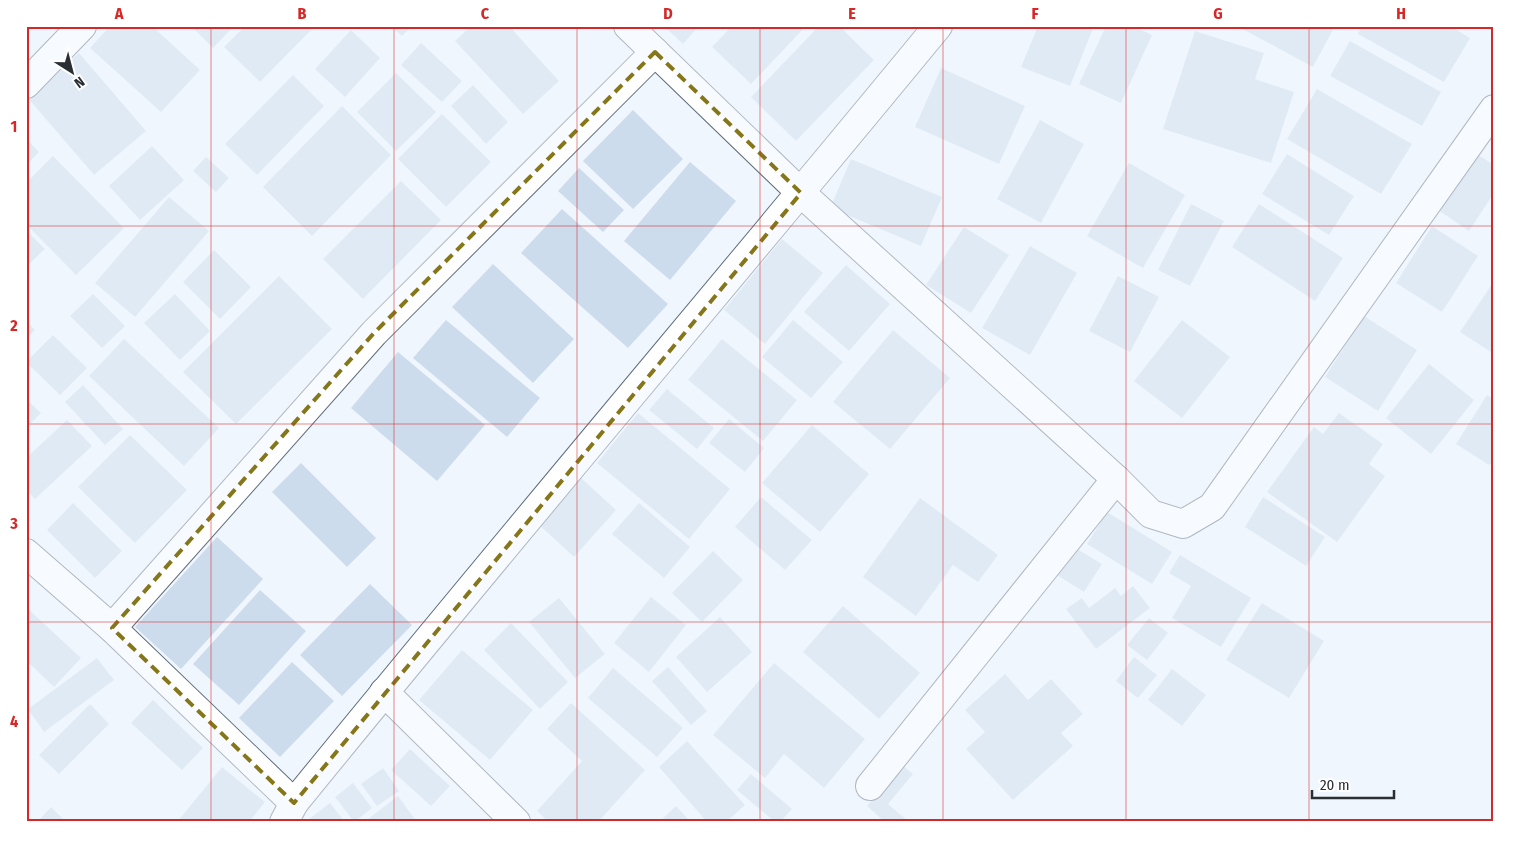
<svg xmlns="http://www.w3.org/2000/svg" width="1520" height="848" font-family="'Fira Sans Condensed',sans-serif">
<style>
.building{fill:#cddcec}
.lines{fill:none;stroke-linecap:round;stroke-linejoin:round}
.minor-casing{stroke:#606d7b;stroke-width:30}
.minor{stroke:#fff;stroke-width:28}
.marked{fill:none;stroke:#857619;stroke-width:4;stroke-dasharray:10 6;stroke-linejoin:round}
.grid{fill:none;stroke:#d62828;stroke-width:1;stroke-opacity:0.55}
.neatline{fill:none;stroke:#d62828;stroke-width:2}
.grid-label{font-size:16px;text-anchor:middle;font-weight:bold;fill:#d62828}
</style>
<rect width="100%" height="100%" fill="#f0f6fd"/>
<g class="building">
<path d="M 110,26 L 152,26 L 200,70 L 161,112 L 90,48 Z"/>
<path d="M 191,26 L 234,26 L 213,48 Z"/>
<path d="M 245,26 L 315,26 L 260,82 L 224,47 Z"/>
<path d="M 391,26 L 412,26 L 402,36 Z"/>
<path d="M 471,26 L 509,26 L 559,81 L 523,114 L 455,41 Z"/>
<path d="M 664,26 L 699,26 L 683,44 Z"/>
<path d="M 732,26 L 806,26 L 751,84 L 712,47 Z"/>
<path d="M 819,26 L 839,26 L 874,60 L 796,141 L 751,97 Z"/>
<path d="M 1038,26 L 1094,26 L 1070,86 L 1021,67 Z"/>
<path d="M 1106,26 L 1133,26 L 1152,35 L 1121,103 L 1079,84 Z"/>
<path d="M 1237,26 L 1335,26 L 1313,67 Z"/>
<path d="M 1362,26 L 1450,26 L 1470,38 L 1444,82 L 1358,34 Z"/>
<path d="M 351,30 L 380,58 L 345,97 L 315,69 Z"/>
<path d="M 1195,31 L 1264,53 L 1255,79 L 1294,92 L 1271,163 L 1163,129 Z"/>
<path d="M 1350,41 L 1441,92 L 1422,126 L 1330,76 Z"/>
<path d="M 421,43 L 462,81 L 442,102 L 401,65 Z"/>
<path d="M 79,53 L 146,131 L 94,175 L 27,97 Z"/>
<path d="M 941,68 L 1025,106 L 999,164 L 915,127 Z"/>
<path d="M 396,73 L 436,112 L 396,151 L 357,112 Z"/>
<path d="M 293,75 L 324,106 L 257,175 L 225,144 Z"/>
<path d="M 473,85 L 508,122 L 486,144 L 451,106 Z"/>
<path d="M 1317,89 L 1412,144 L 1381,194 L 1287,139 Z"/>
<path d="M 342,106 L 391,155 L 312,236 L 263,187 Z"/>
<path d="M 633,110 L 683,159 L 633,209 L 583,161 Z"/>
<path d="M 442,114 L 491,162 L 446,207 L 398,159 Z"/>
<path d="M 1040,120 L 1084,144 L 1041,223 L 997,199 Z"/>
<path d="M 26,139 L 39,152 L 26,165 Z"/>
<path d="M 152,146 L 184,180 L 140,220 L 109,186 Z"/>
<path d="M 1475,153 L 1494,165 L 1494,193 L 1469,231 L 1438,210 Z"/>
<path d="M 1287,154 L 1354,196 L 1329,235 L 1262,194 Z"/>
<path d="M 53,156 L 124,228 L 76,275 L 26,224 L 26,183 Z"/>
<path d="M 206,157 L 229,178 L 216,192 L 193,171 Z"/>
<path d="M 851,159 L 942,197 L 921,246 L 830,208 Z"/>
<path d="M 690,162 L 736,201 L 670,280 L 624,241 Z"/>
<path d="M 1129,163 L 1185,195 L 1143,268 L 1087,236 Z"/>
<path d="M 579,168 L 624,210 L 603,232 L 558,191 Z"/>
<path d="M 401,181 L 441,220 L 363,299 L 323,259 Z"/>
<path d="M 169,197 L 209,231 L 135,317 L 95,283 Z"/>
<path d="M 1191,204 L 1224,221 L 1190,286 L 1158,270 Z"/>
<path d="M 1259,204 L 1343,258 L 1315,301 L 1232,247 Z"/>
<path d="M 562,209 L 668,304 L 628,348 L 521,253 Z"/>
<path d="M 1432,226 L 1478,256 L 1442,312 L 1396,283 Z"/>
<path d="M 964,227 L 1009,255 L 971,313 L 926,285 Z"/>
<path d="M 26,230 L 45,249 L 26,267 Z"/>
<path d="M 782,239 L 823,273 L 765,344 L 724,310 Z"/>
<path d="M 1030,246 L 1077,273 L 1030,355 L 982,328 Z"/>
<path d="M 214,250 L 251,287 L 220,319 L 183,282 Z"/>
<path d="M 493,264 L 574,339 L 533,383 L 452,307 Z"/>
<path d="M 846,265 L 890,304 L 849,351 L 804,312 Z"/>
<path d="M 279,276 L 332,329 L 236,424 L 183,372 Z"/>
<path d="M 1118,276 L 1159,297 L 1130,352 L 1089,331 Z"/>
<path d="M 1494,281 L 1494,354 L 1460,332 Z"/>
<path d="M 93,294 L 125,326 L 102,348 L 70,316 Z"/>
<path d="M 175,294 L 210,331 L 180,360 L 144,323 Z"/>
<path d="M 1364,316 L 1417,350 L 1378,411 L 1325,377 Z"/>
<path d="M 446,320 L 540,398 L 507,437 L 413,358 Z"/>
<path d="M 793,320 L 843,362 L 811,398 L 762,357 Z"/>
<path d="M 1182,320 L 1230,357 L 1182,418 L 1134,381 Z"/>
<path d="M 26,321 L 35,330 L 26,339 Z"/>
<path d="M 893,330 L 950,378 L 890,449 L 833,402 Z"/>
<path d="M 53,335 L 87,368 L 60,395 L 26,362 Z"/>
<path d="M 124,339 L 219,428 L 184,466 L 89,376 Z"/>
<path d="M 722,339 L 797,400 L 763,441 L 688,380 Z"/>
<path d="M 398,352 L 485,425 L 437,481 L 351,408 Z"/>
<path d="M 1429,364 L 1474,400 L 1431,454 L 1386,418 Z"/>
<path d="M 83,385 L 123,429 L 105,445 L 65,402 Z"/>
<path d="M 667,389 L 714,428 L 697,449 L 649,410 Z"/>
<path d="M 1487,395 L 1494,400 L 1494,459 L 1489,465 L 1456,444 Z"/>
<path d="M 26,399 L 41,413 L 26,428 Z"/>
<path d="M 638,413 L 730,489 L 689,539 L 597,463 Z"/>
<path d="M 1339,413 L 1383,444 L 1369,464 L 1385,476 L 1337,542 L 1267,492 L 1314,427 L 1323,434 Z"/>
<path d="M 729,419 L 764,448 L 745,472 L 709,443 Z"/>
<path d="M 67,420 L 92,446 L 35,499 L 26,489 L 26,458 Z"/>
<path d="M 812,425 L 869,474 L 820,532 L 762,483 Z"/>
<path d="M 130,435 L 187,490 L 135,543 L 78,487 Z"/>
<path d="M 301,463 L 376,538 L 347,567 L 272,492 Z"/>
<path d="M 580,477 L 616,510 L 574,557 L 537,523 Z"/>
<path d="M 761,497 L 812,540 L 785,570 L 735,527 Z"/>
<path d="M 1263,497 L 1325,537 L 1306,566 L 1245,527 Z"/>
<path d="M 920,498 L 998,555 L 978,582 L 953,565 L 916,616 L 863,577 Z"/>
<path d="M 73,503 L 122,551 L 95,578 L 47,530 Z"/>
<path d="M 639,503 L 690,547 L 664,578 L 612,534 Z"/>
<path d="M 1107,512 L 1172,552 L 1152,584 L 1087,544 Z"/>
<path d="M 217,537 L 263,579 L 181,669 L 135,627 Z"/>
<path d="M 1074,547 L 1102,564 L 1084,592 L 1057,575 Z"/>
<path d="M 713,551 L 743,580 L 702,622 L 672,593 Z"/>
<path d="M 1180,555 L 1251,598 L 1221,647 L 1172,618 L 1191,586 L 1169,573 Z"/>
<path d="M 370,584 L 412,625 L 342,696 L 300,655 Z"/>
<path d="M 1133,586 L 1150,608 L 1096,649 L 1066,609 L 1082,598 L 1089,608 L 1115,588 L 1121,596 Z"/>
<path d="M 260,590 L 306,631 L 239,705 L 193,664 Z"/>
<path d="M 651,597 L 686,625 L 649,672 L 614,643 Z"/>
<path d="M 559,598 L 605,654 L 575,678 L 529,622 Z"/>
<path d="M 1262,603 L 1324,641 L 1289,698 L 1226,660 Z"/>
<path d="M 843,606 L 920,673 L 879,719 L 803,652 Z"/>
<path d="M 26,607 L 81,658 L 54,687 L 30,664 L 26,668 Z"/>
<path d="M 720,617 L 752,652 L 707,692 L 676,657 Z"/>
<path d="M 1149,618 L 1168,633 L 1147,660 L 1127,645 Z"/>
<path d="M 511,623 L 568,682 L 540,709 L 484,650 Z"/>
<path d="M 462,650 L 533,710 L 490,760 L 419,700 Z"/>
<path d="M 1134,657 L 1157,675 L 1138,698 L 1116,681 Z"/>
<path d="M 97,658 L 114,680 L 44,732 L 28,709 Z"/>
<path d="M 292,662 L 334,701 L 280,757 L 239,718 Z"/>
<path d="M 774,663 L 865,739 L 824,788 L 784,754 L 765,778 L 713,735 Z"/>
<path d="M 668,667 L 707,711 L 691,725 L 652,681 Z"/>
<path d="M 613,668 L 683,728 L 657,757 L 588,698 Z"/>
<path d="M 1172,669 L 1206,695 L 1182,726 L 1148,700 Z"/>
<path d="M 1005,674 L 1028,700 L 1051,679 L 1083,714 L 1061,733 L 1073,746 L 1013,800 L 966,749 L 985,732 L 965,710 Z"/>
<path d="M 153,700 L 203,748 L 182,770 L 131,723 Z"/>
<path d="M 571,703 L 645,770 L 598,822 L 549,822 L 537,811 L 582,761 L 547,729 Z"/>
<path d="M 90,704 L 109,724 L 59,774 L 39,755 Z"/>
<path d="M 687,741 L 745,805 L 726,822 L 707,822 L 659,767 Z"/>
<path d="M 410,749 L 450,786 L 431,806 L 391,770 Z"/>
<path d="M 902,765 L 913,774 L 888,804 L 909,822 L 885,822 L 867,806 Z"/>
<path d="M 222,767 L 265,802 L 249,822 L 177,822 Z"/>
<path d="M 383,768 L 399,791 L 377,806 L 361,784 Z"/>
<path d="M 751,774 L 792,809 L 780,822 L 775,822 L 737,790 Z"/>
<path d="M 353,783 L 372,808 L 354,822 L 335,797 Z"/>
<path d="M 398,796 L 417,822 L 364,822 Z"/>
<path d="M 330,803 L 345,822 L 311,822 L 309,819 Z"/>
<path d="M 676,806 L 691,822 L 659,822 Z"/>
<path d="M 51,807 L 66,822 L 37,822 Z"/>
</g>
<g class="lines">
<g class="minor-casing">
<g id="minor">
<path d="M 628,26 L 801,193 L 1116,479 L 1151,514 L 1183,524 L 1212,507 L 1494,109"/>
<path d="M 26,84 L 82,26"/>
<path d="M 26,553 L 112,628 L 294,803"/>
<path d="M 112,628 L 374,333 L 655,52"/>
<path d="M 384,692 L 516,822"/>
<path d="M 870,786 L 1116,479"/>
<path d="M 284,822 L 294,803 C 506,542 724,286 938,26"/>
</g>
</g>
<use href="#minor" class="minor"/>
</g>
<path d="M0 0H1520V848H0ZM 655,52 L 801,193 L 294,803 L 112,628 L 374,333 Z" fill="#f0f6fd" fill-opacity=".55" fill-rule="evenodd"/>
<path class="marked" d="M 655,52 L 801,193 L 294,803 L 112,628 L 374,333 Z"/>
<path class="grid" d="M 211,26 L 211,822M 394,26 L 394,822M 577,26 L 577,822M 760,26 L 760,822M 943,26 L 943,822M 1126,26 L 1126,822M 1309,26 L 1309,822M 26,226 L 1494,226M 26,424 L 1494,424M 26,622 L 1494,622"/>
<rect width="1520" height="848" fill="none" stroke="#ffffff" stroke-width="55"/>
<g transform="translate(72 72) rotate(144)" stroke="#ffffff" stroke-width="4" paint-order="stroke">
<path d="M0-4L9 19L0 12L-9 19Z" fill="#292f35"/>
<text y="-8" font-size="14" font-weight="bold" text-anchor="middle" fill="#292f35">N</text>
</g>
<path d="M1312 790v8h82v-8" fill="none" stroke="#292f35" stroke-width="2.5"/>
<text x="1320" y="790" font-size="15" fill="#292f35" stroke="#ffffff" stroke-width="4" paint-order="stroke">20 m</text>
<rect x="28" y="28" width="1464" height="792" class="neatline"/>
<g class="grid-label">
<text x="119" y="19">A</text>
<text x="302" y="19">B</text>
<text x="485" y="19">C</text>
<text x="668" y="19">D</text>
<text x="852" y="19">E</text>
<text x="1035" y="19">F</text>
<text x="1218" y="19">G</text>
<text x="1401" y="19">H</text>
<text x="14" y="132">1</text>
<text x="14" y="331">2</text>
<text x="14" y="529">3</text>
<text x="14" y="727">4</text>
</g>
</svg>
